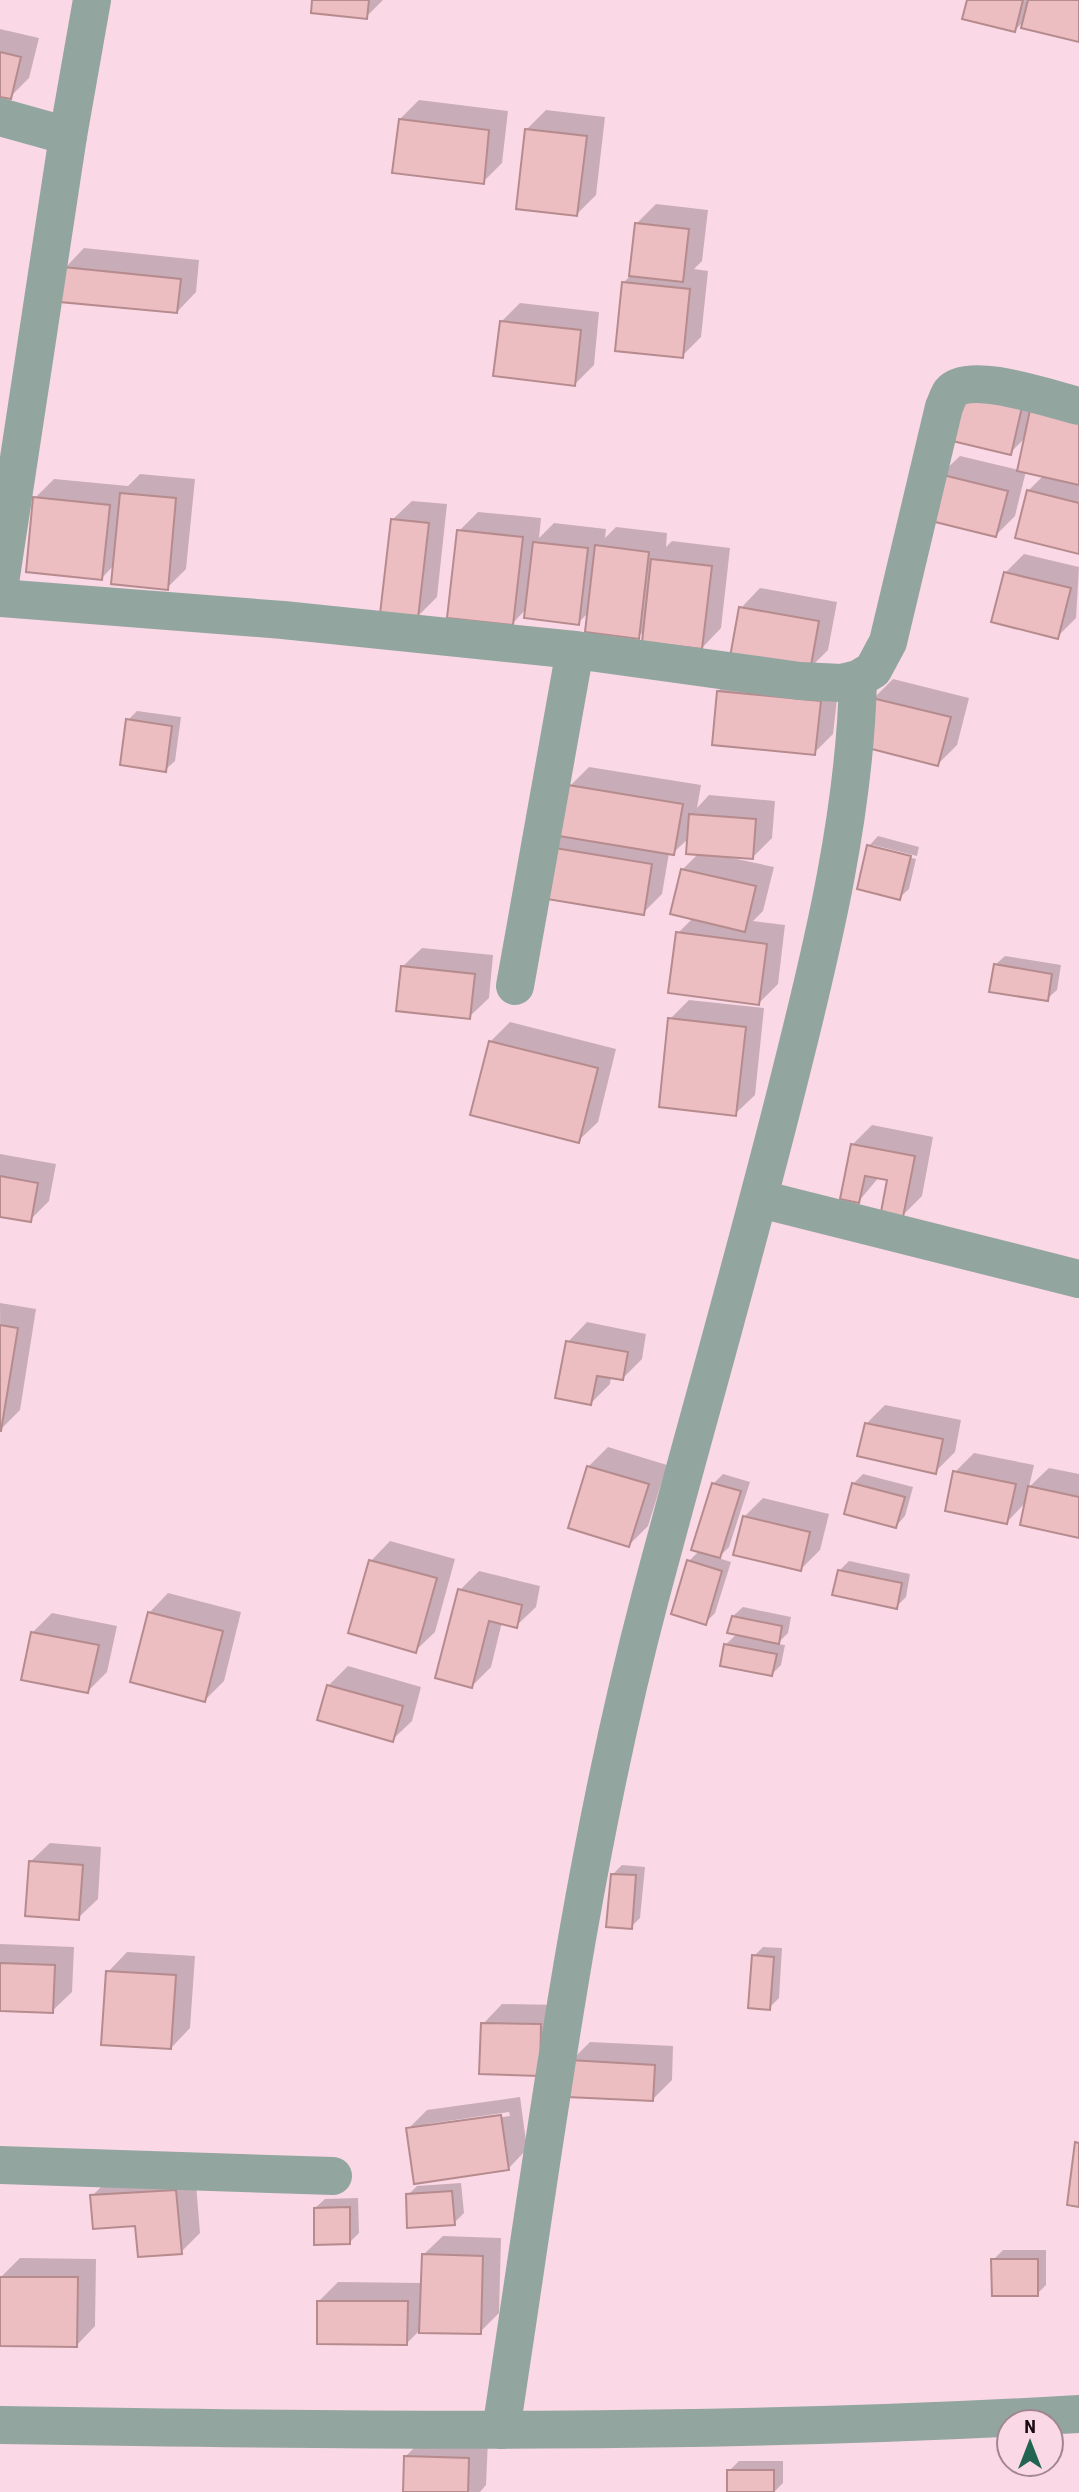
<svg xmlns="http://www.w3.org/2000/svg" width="1079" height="2492" font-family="'Roboto Condensed',sans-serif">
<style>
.shadow{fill:#0003;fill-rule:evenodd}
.building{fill:#ecbec2;stroke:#b68b8e;stroke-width:2}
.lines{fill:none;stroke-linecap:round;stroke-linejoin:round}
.minor{stroke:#92a69f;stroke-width:38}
</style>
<rect width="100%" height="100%" fill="#fbd8e5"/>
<g class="shadow">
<path d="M 314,0 L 383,0 L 366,17 Z"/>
<path d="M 968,0 L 1079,0 L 1079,41 L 1025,20 L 1015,30 Z"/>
<path d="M 0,29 L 39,38 L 29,78 L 10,97 L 0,95 Z"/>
<path d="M 419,100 L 508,111 L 502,163 L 483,182 L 400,119 Z"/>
<path d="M 546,110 L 605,117 L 596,195 L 577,214 L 526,130 Z"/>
<path d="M 656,204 L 708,210 L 702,261 L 694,269 L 708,271 L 701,337 L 682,356 L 624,282 L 631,275 L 637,223 Z"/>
<path d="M 84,248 L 199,260 L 196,292 L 177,312 L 65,268 Z"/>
<path d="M 520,303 L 599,312 L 594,365 L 575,384 L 501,322 Z"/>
<path d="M 961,393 L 1079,398 L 1079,552 L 1028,491 L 1044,475 L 1026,471 L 1015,516 L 996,535 L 940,475 L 960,456 L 1019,470 L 1026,437 L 1010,453 Z"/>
<path d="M 140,474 L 195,479 L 186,569 L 167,588 L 114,565 L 102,578 L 35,498 L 54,479 L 128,486 Z"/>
<path d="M 412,501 L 447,504 L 437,597 L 417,617 L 392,520 Z"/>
<path d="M 478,512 L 541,518 L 539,538 L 554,523 L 606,529 L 605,538 L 616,527 L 667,533 L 666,547 L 672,541 L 730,548 L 721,628 L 702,648 L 645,630 L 638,637 L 589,612 L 578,623 L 527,608 L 512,624 L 459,531 Z"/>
<path d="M 1024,554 L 1079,567 L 1076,618 L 1057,637 L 1005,573 Z"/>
<path d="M 760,588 L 837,602 L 828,650 L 809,669 L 741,608 Z"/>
<path d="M 738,672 L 839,682 L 833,734 L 814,753 L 718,691 Z"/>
<path d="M 893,679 L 969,698 L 957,745 L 938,764 L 874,698 Z"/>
<path d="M 137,711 L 181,717 L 175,761 L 165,770 L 128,720 Z"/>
<path d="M 589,767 L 701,785 L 697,808 L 709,795 L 775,801 L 772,838 L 753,857 L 732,858 L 774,867 L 763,911 L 753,921 L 785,925 L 778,984 L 759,1003 L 678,933 L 693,918 L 682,870 L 699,853 L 689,838 L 673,853 L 669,853 L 662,894 L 643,913 L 551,847 L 561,837 L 570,786 Z"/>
<path d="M 878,836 L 919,847 L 917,856 L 873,845 L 873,848 L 916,859 L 909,889 L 899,898 L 869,846 Z"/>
<path d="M 422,948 L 493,955 L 489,998 L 469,1017 L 402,967 Z"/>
<path d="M 1005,956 L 1061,965 L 1057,990 L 1047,999 L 995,965 Z"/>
<path d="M 689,1000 L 764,1008 L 755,1095 L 735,1114 L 670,1019 Z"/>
<path d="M 510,1022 L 616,1049 L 598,1122 L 578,1141 L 472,1114 L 491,1041 Z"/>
<path d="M 872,1125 L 933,1137 L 922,1196 L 903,1215 L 889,1179 L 879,1177 L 859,1201 L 852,1145 Z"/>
<path d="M 0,1154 L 56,1164 L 49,1201 L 30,1220 L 0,1215 Z"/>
<path d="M 0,1303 L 36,1309 L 20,1410 L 1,1429 Z"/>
<path d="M 587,1322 L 646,1334 L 642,1359 L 622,1379 L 611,1377 L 610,1384 L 591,1403 L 568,1342 Z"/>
<path d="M 885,1405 L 961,1420 L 955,1452 L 935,1472 L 866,1424 Z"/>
<path d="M 608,1447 L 667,1465 L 648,1526 L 629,1545 L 588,1467 Z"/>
<path d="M 974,1453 L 1034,1465 L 1029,1487 L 1049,1468 L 1079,1474 L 1079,1536 L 1026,1502 L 1007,1522 L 955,1472 Z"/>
<path d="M 723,1474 L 750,1482 L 729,1547 L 718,1558 L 731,1562 L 715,1613 L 705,1623 L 689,1561 L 700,1550 L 713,1484 Z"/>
<path d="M 863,1474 L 913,1487 L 905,1516 L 896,1526 L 853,1484 Z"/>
<path d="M 763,1498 L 829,1514 L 820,1550 L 801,1569 L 744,1517 Z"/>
<path d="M 390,1541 L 455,1559 L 435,1632 L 415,1651 L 371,1561 Z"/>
<path d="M 849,1561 L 910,1574 L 906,1597 L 896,1607 L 839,1571 Z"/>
<path d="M 479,1571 L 540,1586 L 536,1607 L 516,1626 L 502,1622 L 491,1667 L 472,1686 L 460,1590 Z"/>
<path d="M 168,1593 L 241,1612 L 224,1681 L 205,1700 L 149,1613 Z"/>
<path d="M 743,1607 L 791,1617 L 788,1633 L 777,1644 L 785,1645 L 781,1665 L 772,1674 L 725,1645 L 738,1633 L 733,1616 Z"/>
<path d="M 52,1613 L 117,1626 L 107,1672 L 88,1691 L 32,1633 Z"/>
<path d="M 348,1666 L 421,1687 L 412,1721 L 392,1740 L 329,1685 Z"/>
<path d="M 50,1843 L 101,1847 L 98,1899 L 78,1918 L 30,1862 Z"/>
<path d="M 622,1865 L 645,1867 L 640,1918 L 631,1927 L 612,1875 Z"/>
<path d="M 0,1944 L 74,1947 L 72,1992 L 52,2011 L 0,2009 Z"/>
<path d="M 763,1947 L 782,1948 L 779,1998 L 769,2008 L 754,1956 Z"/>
<path d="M 127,1952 L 195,1956 L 190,2028 L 171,2048 L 108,1972 Z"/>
<path d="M 502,2004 L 559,2005 L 558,2055 L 483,2024 Z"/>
<path d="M 590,2042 L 673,2046 L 672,2080 L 653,2099 L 571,2061 Z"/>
<path d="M 520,2097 L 527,2149 L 508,2169 L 408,2129 L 427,2110 ZM 509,2112 L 510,2116 L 427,2127 L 427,2124 Z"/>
<path d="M 195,2171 L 200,2233 L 181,2252 L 92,2196 L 111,2177 Z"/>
<path d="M 461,2183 L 464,2213 L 454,2223 L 408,2195 L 417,2186 Z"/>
<path d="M 358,2198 L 359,2233 L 350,2242 L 315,2208 L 325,2199 Z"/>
<path d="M 443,2236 L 501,2238 L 499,2313 L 480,2332 L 419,2331 L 407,2343 L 319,2301 L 338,2282 L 422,2283 L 423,2255 Z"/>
<path d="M 1003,2250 L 1046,2250 L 1046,2285 L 1037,2294 L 993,2260 Z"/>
<path d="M 20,2258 L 96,2259 L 95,2326 L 76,2346 L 1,2277 Z"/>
<path d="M 425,2437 L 488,2440 L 486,2485 L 480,2492 L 404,2492 L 405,2457 Z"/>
<path d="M 739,2461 L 783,2461 L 783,2483 L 774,2492 L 729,2492 L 729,2471 Z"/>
</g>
<g class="building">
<path d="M 312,0 L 369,0 L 367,19 L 311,13 Z"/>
<path d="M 967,0 L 1023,0 L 1015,32 L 962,19 Z"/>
<path d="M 1028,0 L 1079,0 L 1079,42 L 1021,28 Z"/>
<path d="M 0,52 L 21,57 L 11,99 L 0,97 Z"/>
<path d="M 399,119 L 489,130 L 484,184 L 392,173 Z"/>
<path d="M 525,129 L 587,136 L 577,216 L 516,209 Z"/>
<path d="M 635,223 L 689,229 L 683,282 L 629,276 Z"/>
<path d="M 63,267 L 181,279 L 177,313 L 60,302 Z"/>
<path d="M 622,282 L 690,289 L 683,358 L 615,351 Z"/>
<path d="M 500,321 L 581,330 L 575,386 L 493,376 Z"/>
<path d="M 959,392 L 1022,407 L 1011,455 L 948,440 Z"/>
<path d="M 1030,410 L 1079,422 L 1079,485 L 1017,471 Z"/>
<path d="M 939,474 L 1008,491 L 996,537 L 927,520 Z"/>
<path d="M 1027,490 L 1079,503 L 1079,554 L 1015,538 Z"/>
<path d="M 120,493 L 176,498 L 168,590 L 111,584 Z"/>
<path d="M 33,497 L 110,505 L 102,580 L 26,572 Z"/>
<path d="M 391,519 L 429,523 L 418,618 L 380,614 Z"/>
<path d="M 457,530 L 523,537 L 513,625 L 447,618 Z"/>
<path d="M 533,542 L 588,548 L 579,625 L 524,618 Z"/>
<path d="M 595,545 L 649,552 L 639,639 L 585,632 Z"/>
<path d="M 651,559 L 712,566 L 702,649 L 642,642 Z"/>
<path d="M 1004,572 L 1071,588 L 1058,639 L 991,622 Z"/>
<path d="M 739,607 L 819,621 L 810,671 L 730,657 Z"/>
<path d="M 717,691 L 821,701 L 815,755 L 712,745 Z"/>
<path d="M 872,698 L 951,717 L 938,766 L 860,746 Z"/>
<path d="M 126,719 L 172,726 L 166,772 L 120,765 Z"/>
<path d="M 568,785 L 683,804 L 674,855 L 559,836 Z"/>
<path d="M 689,814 L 756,819 L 753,859 L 686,854 Z"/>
<path d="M 867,845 L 911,856 L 900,900 L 857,889 Z"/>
<path d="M 549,847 L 652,864 L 644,915 L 541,898 Z"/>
<path d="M 681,869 L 756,886 L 745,932 L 670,914 Z"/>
<path d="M 676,932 L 767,944 L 759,1005 L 668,993 Z"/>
<path d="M 994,964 L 1052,974 L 1048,1001 L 989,992 Z"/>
<path d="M 401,966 L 475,974 L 470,1019 L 396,1011 Z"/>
<path d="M 668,1018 L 746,1027 L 736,1116 L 659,1107 Z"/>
<path d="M 489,1041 L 598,1068 L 579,1143 L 470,1115 Z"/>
<path d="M 851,1144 L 915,1156 L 903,1217 L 881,1212 L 887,1180 L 865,1176 L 859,1203 L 840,1199 Z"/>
<path d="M 0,1176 L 38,1183 L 31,1222 L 0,1217 Z"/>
<path d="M 0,1325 L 18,1328 L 1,1431 L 0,1431 Z"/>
<path d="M 566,1341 L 628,1352 L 623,1380 L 597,1376 L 591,1405 L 555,1398 Z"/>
<path d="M 865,1423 L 943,1439 L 936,1474 L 857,1456 Z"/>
<path d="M 587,1466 L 649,1484 L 629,1547 L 568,1528 Z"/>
<path d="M 953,1471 L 1016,1484 L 1007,1524 L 945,1511 Z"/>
<path d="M 712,1483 L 741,1491 L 720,1558 L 691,1550 Z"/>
<path d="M 852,1483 L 905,1497 L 896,1528 L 844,1514 Z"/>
<path d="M 1028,1486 L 1079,1497 L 1079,1538 L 1020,1525 Z"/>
<path d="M 743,1516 L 810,1532 L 801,1571 L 733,1555 Z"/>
<path d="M 369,1560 L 437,1578 L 416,1653 L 348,1633 Z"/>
<path d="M 687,1560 L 722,1571 L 706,1625 L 671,1614 Z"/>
<path d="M 838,1570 L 902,1583 L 897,1609 L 832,1595 Z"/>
<path d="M 458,1589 L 522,1605 L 517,1628 L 489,1621 L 472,1688 L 435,1678 Z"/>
<path d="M 148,1612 L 223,1631 L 205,1702 L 130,1682 Z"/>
<path d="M 732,1616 L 782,1626 L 779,1644 L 727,1633 Z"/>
<path d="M 31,1632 L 99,1645 L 88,1693 L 21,1680 Z"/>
<path d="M 724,1644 L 777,1654 L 772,1676 L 720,1666 Z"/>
<path d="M 327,1685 L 403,1706 L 393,1742 L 317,1720 Z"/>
<path d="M 29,1861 L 83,1865 L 79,1920 L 25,1916 Z"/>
<path d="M 611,1874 L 636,1875 L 632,1929 L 606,1927 Z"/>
<path d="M 752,1955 L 774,1957 L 770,2010 L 748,2008 Z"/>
<path d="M 0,1963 L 55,1965 L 53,2013 L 0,2011 Z"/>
<path d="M 106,1971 L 176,1975 L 171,2049 L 101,2045 Z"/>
<path d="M 481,2023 L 541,2024 L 540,2076 L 479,2074 Z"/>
<path d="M 569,2060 L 655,2065 L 653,2101 L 567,2097 Z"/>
<path d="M 501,2115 L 509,2170 L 414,2184 L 406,2128 Z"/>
<path d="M 1075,2142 L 1079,2143 L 1079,2207 L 1067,2205 Z"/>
<path d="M 176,2190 L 182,2254 L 138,2257 L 135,2226 L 93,2229 L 90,2195 Z"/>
<path d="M 452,2191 L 455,2225 L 407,2228 L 406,2194 Z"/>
<path d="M 350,2207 L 350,2244 L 314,2245 L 314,2208 Z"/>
<path d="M 422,2254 L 483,2256 L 481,2334 L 419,2333 Z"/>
<path d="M 991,2259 L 1038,2259 L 1038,2296 L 992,2296 Z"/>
<path d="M 0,2277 L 78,2277 L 77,2347 L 0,2346 Z"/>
<path d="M 317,2301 L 408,2301 L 407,2345 L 317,2344 Z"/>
<path d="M 404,2456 L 469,2458 L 468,2492 L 403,2492 Z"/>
<rect x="727" y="2470" width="47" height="22"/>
</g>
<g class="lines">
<g class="minor">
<path d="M 0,117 L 68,136"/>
<path d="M 0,583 L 68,136 L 92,0"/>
<path d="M 0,598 L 283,620 L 575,650 L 800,681 L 842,683 L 858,679 L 873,670 L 888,642 L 944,407 C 946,403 948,396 951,392 C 969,370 1053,400 1079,406"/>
<path d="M 515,986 L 575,650"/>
<path d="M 760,1199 L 1079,1279"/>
<path d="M 0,2165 L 333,2176"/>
<path d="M 0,2425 C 360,2431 720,2435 1079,2414"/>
<path d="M 501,2430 C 544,2152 578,1870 650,1598 C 697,1421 748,1246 792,1068 C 824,941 855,811 858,679"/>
</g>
</g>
<g transform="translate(1030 2443)"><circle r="33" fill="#fbd8e5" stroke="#a18690" stroke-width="2"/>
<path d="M0-5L12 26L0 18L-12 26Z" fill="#226452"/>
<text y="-10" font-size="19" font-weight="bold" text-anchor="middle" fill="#190b11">N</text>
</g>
</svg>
